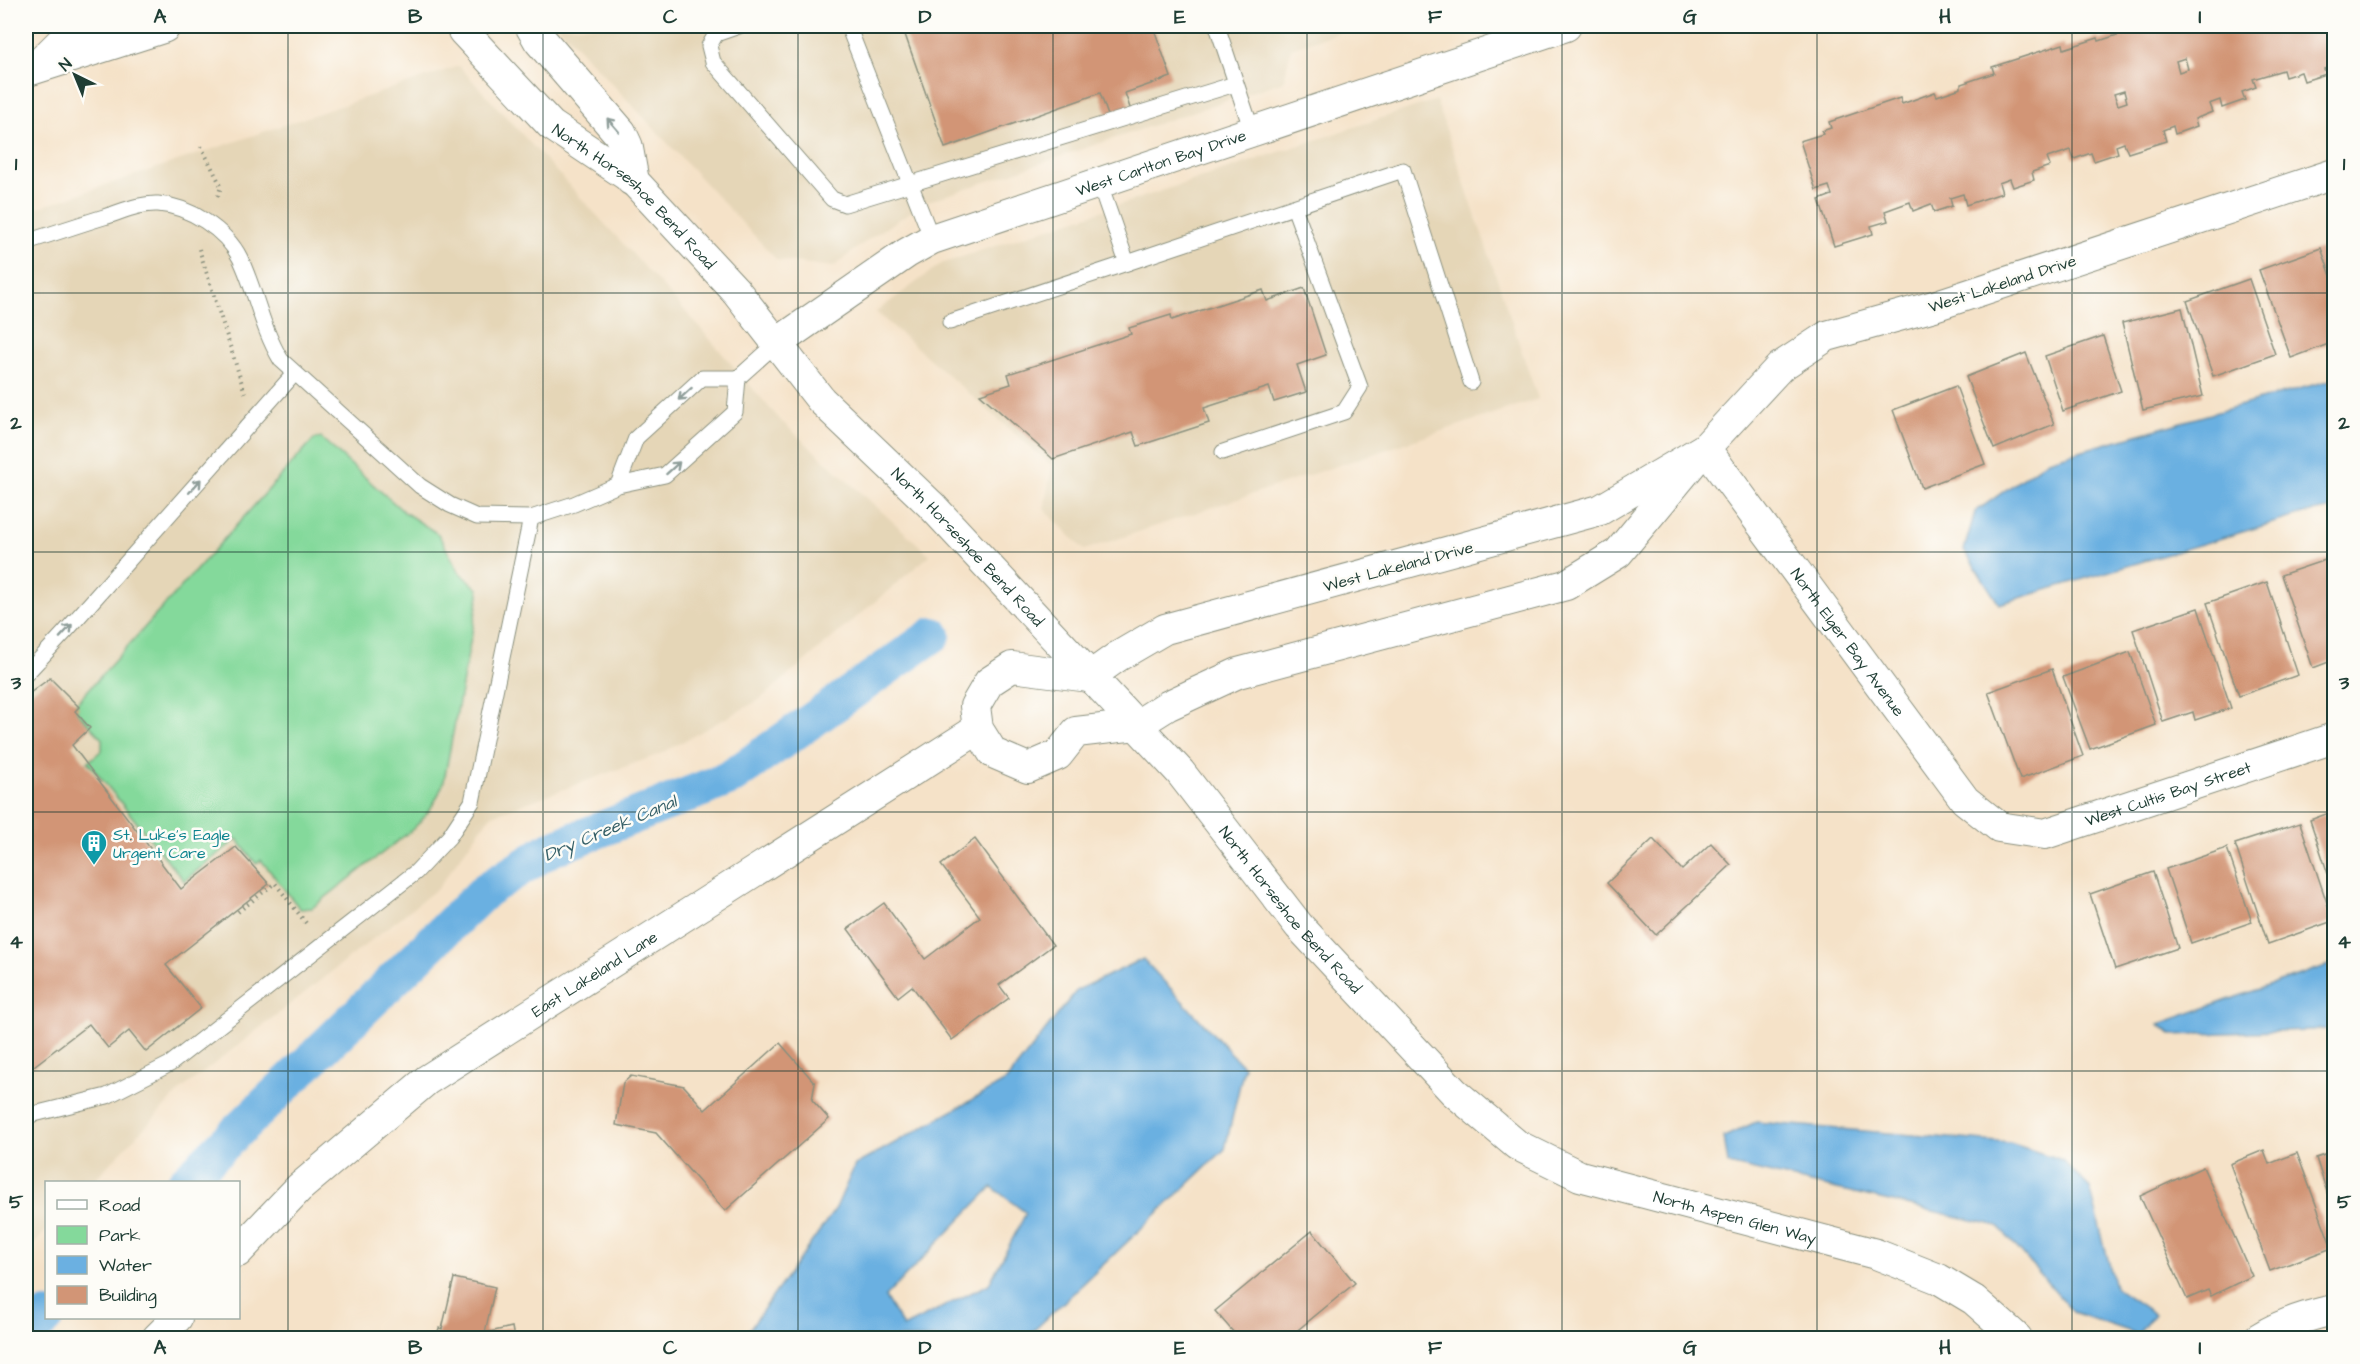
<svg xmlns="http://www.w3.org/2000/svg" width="2360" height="1364" font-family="'Architects Daughter',sans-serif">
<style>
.built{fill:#e5d6b7}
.green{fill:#84d99b;stroke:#528b68;stroke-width:1.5}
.water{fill:#6bb0e1;stroke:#45768a;stroke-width:1.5;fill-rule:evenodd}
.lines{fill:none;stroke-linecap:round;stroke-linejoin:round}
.canal{stroke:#6bb0e1;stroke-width:36}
.building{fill:#d29576;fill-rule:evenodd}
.service-casing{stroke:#8a907e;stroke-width:17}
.minor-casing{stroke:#8a907e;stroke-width:32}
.primary-casing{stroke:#8a907e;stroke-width:35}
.path{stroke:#8a907e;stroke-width:4;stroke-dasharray:1.5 4.5;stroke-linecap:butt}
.service{stroke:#fff;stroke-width:15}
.minor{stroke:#fff;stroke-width:30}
.primary{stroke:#fff;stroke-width:33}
.oneway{stroke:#8f9e9a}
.grid{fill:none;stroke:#1f3d34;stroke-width:1.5;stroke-opacity:0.55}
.labels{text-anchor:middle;stroke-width:5;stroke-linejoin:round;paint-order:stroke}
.street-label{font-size:16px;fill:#1f3d34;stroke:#fdfcf7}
.culture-label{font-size:16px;fill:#0d838f;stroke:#fdfcf7;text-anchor:start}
.water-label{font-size:18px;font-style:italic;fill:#366068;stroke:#fdfcf7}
.neatline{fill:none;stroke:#1f3d34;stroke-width:2}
.grid-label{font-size:20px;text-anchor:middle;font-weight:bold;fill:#1f3d34}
</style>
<rect width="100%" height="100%" fill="#fdfcf7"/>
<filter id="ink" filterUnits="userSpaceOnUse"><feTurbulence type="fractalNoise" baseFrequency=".0167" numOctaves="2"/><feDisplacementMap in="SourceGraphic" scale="12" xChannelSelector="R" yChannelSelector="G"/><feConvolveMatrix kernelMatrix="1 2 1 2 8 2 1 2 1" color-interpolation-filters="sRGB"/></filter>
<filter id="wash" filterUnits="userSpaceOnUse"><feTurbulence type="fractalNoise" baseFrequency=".008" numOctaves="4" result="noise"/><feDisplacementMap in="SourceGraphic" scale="24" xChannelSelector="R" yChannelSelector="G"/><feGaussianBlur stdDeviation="1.35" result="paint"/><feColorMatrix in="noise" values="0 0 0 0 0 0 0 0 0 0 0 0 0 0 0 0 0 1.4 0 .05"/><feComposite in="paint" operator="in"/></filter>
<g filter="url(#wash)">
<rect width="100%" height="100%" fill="#f5e2c8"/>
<g class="built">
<path d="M 558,26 L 1359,26 L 1291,48 L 1284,81 L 926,202 L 869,239 L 833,267 L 777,260 Z"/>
<path d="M 459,66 L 687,313 L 781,421 L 930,555 L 759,700 L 660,754 L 490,816 L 438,888 L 182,1089 L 92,1182 L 46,1182 L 46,1231 L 26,1253 L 26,212 Z"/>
<path d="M 1436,100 L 1538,399 L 1084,550 L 1044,509 L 1052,466 L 876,312 L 941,264 Z"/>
</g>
<path class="green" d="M 321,438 L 404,512 L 438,534 L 460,573 L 478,589 L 479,595 L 444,781 C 437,801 428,814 413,829 L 312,908 L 300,909 L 261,860 L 256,864 L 237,839 L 184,881 L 88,762 L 102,750 L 102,739 L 73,707 L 314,439 Z"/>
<g class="water">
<path d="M 2334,379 L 2334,508 L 2307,513 L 1999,604 L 1964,550 L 1975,512 L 2048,460 Z"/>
<path d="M 1143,959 L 1244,1067 L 1225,1149 L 1026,1338 L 743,1338 L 836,1208 L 855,1165 L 1006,1081 L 1077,990 ZM 992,1187 L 1026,1213 L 989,1284 L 903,1327 L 885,1297 Z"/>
<path d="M 2334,963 L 2334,1029 L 2172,1035 L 2159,1024 Z"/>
<path d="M 1756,1122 L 2010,1143 L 2062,1160 L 2090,1188 L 2115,1287 L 2154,1314 L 2138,1334 L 2073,1312 L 1998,1226 L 1728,1164 L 1724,1137 Z"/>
</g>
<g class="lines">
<g class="canal">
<path d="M 185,1182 L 486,890 L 549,850 L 730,778 L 933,635"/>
<path d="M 26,1337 L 46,1317"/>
</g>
</g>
<g id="blocks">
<g class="building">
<path d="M 902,26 L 1153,26 L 1171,77 L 1125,93 L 1132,114 L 1110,121 L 1100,93 L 945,148 Z"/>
<path d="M 2136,26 L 2334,26 L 2334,65 L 2324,69 L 2326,74 L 2304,81 L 2301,72 L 2285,77 L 2283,70 L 2253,79 L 2256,87 L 2242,92 L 2245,100 L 2222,108 L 2220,100 L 2209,104 L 2212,112 L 2195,119 L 2197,126 L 2175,134 L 2173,126 L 2163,130 L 2166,141 L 2128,153 L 2124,143 L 2116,146 L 2118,153 L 2094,161 L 2091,153 L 2074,159 L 2071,150 L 2047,158 L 2050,166 L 2032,172 L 2034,180 L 2013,187 L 2010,179 L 1999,183 L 2002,193 L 1966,205 L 1963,194 L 1950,198 L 1952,206 L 1934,212 L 1931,204 L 1913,211 L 1910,202 L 1885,211 L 1888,221 L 1871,226 L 1873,234 L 1834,246 L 1819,200 L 1832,195 L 1829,186 L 1816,190 L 1800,141 L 1823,134 L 1822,131 L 1831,128 L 1829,122 L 1900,98 L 1902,104 L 1935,92 L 1937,96 L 1961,88 L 1961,84 L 1994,73 L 1992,67 L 2063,44 L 2064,49 L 2098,38 L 2099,41 L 2123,33 L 2122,30 ZM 2185,58 L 2188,69 L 2179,72 L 2176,61 ZM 2124,91 L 2127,102 L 2118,105 L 2114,94 Z"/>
<path d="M 2321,248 L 2334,284 L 2334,342 L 2291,358 L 2259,270 Z"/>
<path d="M 2249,279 L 2275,354 L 2213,376 L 2187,301 Z"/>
<path d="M 1304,288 L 1326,355 L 1297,365 L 1306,392 L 1274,402 L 1269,387 L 1204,408 L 1209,423 L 1138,446 L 1133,432 L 1053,459 L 980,394 L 1011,384 L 1008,374 L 1131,334 L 1129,328 L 1171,315 L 1172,320 L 1263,290 L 1267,301 Z"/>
<path d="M 2182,308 L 2203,396 L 2143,410 L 2122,323 Z"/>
<path d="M 2103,336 L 2121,391 L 2063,411 L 2045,356 Z"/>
<path d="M 2026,353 L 2054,424 L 1994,449 L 1966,377 Z"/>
<path d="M 1956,386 L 1985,464 L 1922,488 L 1893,410 Z"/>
<path d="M 2334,557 L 2334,660 L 2313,668 L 2281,575 Z"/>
<path d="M 2267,582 L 2298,675 L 2239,696 L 2207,603 Z"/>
<path d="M 2198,608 L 2231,708 L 2195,720 L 2193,712 L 2163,722 L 2133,630 Z"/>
<path d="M 2130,652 L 2156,725 L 2090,749 L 2063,677 Z"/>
<path d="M 2052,669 L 2083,756 L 2020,779 L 1988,692 Z"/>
<path d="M 50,678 L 79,707 L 75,711 L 90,728 L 72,745 L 181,889 L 236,847 L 269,884 L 166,965 L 201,1008 L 146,1052 L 129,1031 L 108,1048 L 89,1024 L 26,1072 L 26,696 Z"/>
<path d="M 2334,811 L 2334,892 L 2310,820 Z"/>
<path d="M 2300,823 L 2333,921 L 2268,944 L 2235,844 Z"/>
<path d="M 975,839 L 1053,945 L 999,985 L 1009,998 L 952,1040 L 912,986 L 898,997 L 848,929 L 884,903 L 925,959 L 980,917 L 941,865 Z"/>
<path d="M 1653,839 L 1682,870 L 1711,843 L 1731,865 L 1656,935 L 1607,883 Z"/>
<path d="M 2227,848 L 2252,922 L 2191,943 L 2166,869 Z"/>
<path d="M 2153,872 L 2178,948 L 2115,969 L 2090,894 Z"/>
<path d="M 780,1043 L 815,1083 L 812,1100 L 829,1119 L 725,1211 L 656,1133 L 616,1125 L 623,1083 L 631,1076 L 684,1086 L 705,1110 Z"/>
<path d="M 2264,1150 L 2269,1164 L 2297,1153 L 2332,1248 L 2270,1271 L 2230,1164 Z"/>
<path d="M 2334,1152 L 2334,1214 L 2316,1158 Z"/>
<path d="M 2203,1167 L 2252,1276 L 2211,1296 L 2208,1290 L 2187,1299 L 2140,1196 Z"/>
<path d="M 1312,1231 L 1355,1283 L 1288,1338 L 1229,1338 L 1235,1334 L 1215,1311 Z"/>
<path d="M 454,1278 L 495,1287 L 485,1333 L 512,1327 L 514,1338 L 436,1338 L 439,1328 L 442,1329 Z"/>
</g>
</g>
</g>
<g filter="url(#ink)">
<use href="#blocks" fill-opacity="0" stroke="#8a907e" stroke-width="1.5"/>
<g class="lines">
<g class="service-casing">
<g id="service">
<path d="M 739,26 L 716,34 L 709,46 L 713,62 L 832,199 L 845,204 L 1235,84"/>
<path d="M 848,26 L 932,239"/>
<path d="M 1217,26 L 1252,131"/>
<path d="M 1099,182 L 1127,263 L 1403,170 L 1471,382"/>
<path d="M 26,242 C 52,234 78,225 104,217 C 121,212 140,203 158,204 C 189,206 226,230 240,258 C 256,291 261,327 281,360 L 420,486 L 450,505 L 477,517 L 531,518 L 574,504 L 618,485 L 665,475 L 735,412 L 738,378"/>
<path d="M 950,322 L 1127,263"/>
<path d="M 1223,452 L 1344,412 L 1360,387 L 1294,207"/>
<path d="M 618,485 L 636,438 L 702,378 L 738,378 L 777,343"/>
<path d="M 26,674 L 65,632 L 294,374"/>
<path d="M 26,1116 L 107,1096 L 170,1064 L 416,872 L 449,837 L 472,802 L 531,518"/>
</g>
</g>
<g class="minor-casing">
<g id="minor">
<path id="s1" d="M 464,26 L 463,31 L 551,125 L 632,179 L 736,291 L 821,400 L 931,505 L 1180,772 L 1299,926 L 1454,1092 L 1517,1145 L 1580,1176 L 1876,1254 L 1939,1279 L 1974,1300 L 2017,1338"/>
<path id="s2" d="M 2334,174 L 1934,306 L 1827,336 L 1780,367 L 1705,448 L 1965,800 L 1999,827 L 2045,834 L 2334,738"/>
<path id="s3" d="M 777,343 L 907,253 L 932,239 L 1566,26"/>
<path d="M 1705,448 L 1618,553 L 1566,585 L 1238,673 L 1167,706 L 1137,725 L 1076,732 L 1058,755 L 1028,768 L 993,753 L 978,729 L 975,706 L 989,682 L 1012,667 L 1089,677 L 1117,657 L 1165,629 L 1600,510 Z"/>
<path id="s4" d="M 238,1252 L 299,1188 L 427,1080 L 978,729"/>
<path d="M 157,1338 L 177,1318"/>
<path d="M 2259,1338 C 2281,1324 2309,1315 2334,1310"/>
</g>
</g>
<g class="primary-casing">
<g id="primary">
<path d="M 532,26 L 540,40 L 620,133 L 626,146 L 632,179"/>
<path d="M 42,63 L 79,26"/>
<path d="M 26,70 L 164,26"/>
</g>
</g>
<g class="path">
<path d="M 201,146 L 221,186 L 217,200"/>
<path d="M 199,249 L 245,393"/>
<path d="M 238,912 L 275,883 L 306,923"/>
</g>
<use href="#service" class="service"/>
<use href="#minor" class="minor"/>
<use href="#primary" class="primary"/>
</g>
<defs><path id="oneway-shaft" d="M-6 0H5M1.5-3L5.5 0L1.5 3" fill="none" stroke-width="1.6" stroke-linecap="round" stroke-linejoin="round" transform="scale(1.5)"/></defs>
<g class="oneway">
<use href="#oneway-shaft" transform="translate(613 125) rotate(-131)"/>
<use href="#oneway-shaft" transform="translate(685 394) rotate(138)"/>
<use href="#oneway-shaft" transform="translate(673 468) rotate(-42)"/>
<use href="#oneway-shaft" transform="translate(195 486) rotate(-49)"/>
<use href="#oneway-shaft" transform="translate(66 631) rotate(-47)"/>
</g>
</g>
<path class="grid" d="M 288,26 L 288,1338M 543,26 L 543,1338M 798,26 L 798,1338M 1053,26 L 1053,1338M 1307,26 L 1307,1338M 1562,26 L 1562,1338M 1817,26 L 1817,1338M 2072,26 L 2072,1338M 26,293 L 2334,293M 26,552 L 2334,552M 26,812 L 2334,812M 26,1071 L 2334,1071"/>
<defs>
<g id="building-pin" transform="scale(1.35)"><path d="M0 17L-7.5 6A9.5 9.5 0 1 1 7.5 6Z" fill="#0f9aa8" stroke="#fdfcf7"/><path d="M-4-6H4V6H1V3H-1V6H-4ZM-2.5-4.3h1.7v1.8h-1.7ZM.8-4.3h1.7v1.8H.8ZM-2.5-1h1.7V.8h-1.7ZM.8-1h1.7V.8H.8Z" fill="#fff"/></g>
</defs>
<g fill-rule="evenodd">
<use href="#building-pin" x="94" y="843"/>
</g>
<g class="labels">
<g class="street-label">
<text dy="6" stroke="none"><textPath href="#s3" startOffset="428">West Carlton Bay Drive</textPath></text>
<text dy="6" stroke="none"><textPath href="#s1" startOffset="244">North Horseshoe Bend Road</textPath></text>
<text transform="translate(2002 283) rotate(-18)" y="6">West Lakeland Drive</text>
<text dy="6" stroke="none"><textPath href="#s1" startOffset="730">North Horseshoe Bend Road</textPath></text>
<text transform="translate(1398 566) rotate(-15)" y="6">West Lakeland Drive</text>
<text dy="6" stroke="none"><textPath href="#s2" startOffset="940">North Elger Bay Avenue</textPath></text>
<text dy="6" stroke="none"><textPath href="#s2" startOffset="1356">West Cultis Bay Street</textPath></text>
<text dy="6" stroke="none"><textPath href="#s1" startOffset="1216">North Horseshoe Bend Road</textPath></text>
<text dy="6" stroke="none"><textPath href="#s4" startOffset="454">East Lakeland Lane</textPath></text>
<text dy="6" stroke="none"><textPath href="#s1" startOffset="1774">North Aspen Glen Way</textPath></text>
</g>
<g class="culture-label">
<text x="113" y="840">St. Luke's Eagle<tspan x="113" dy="18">Urgent Care</tspan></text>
</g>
<g class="water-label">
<text transform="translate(610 828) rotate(-23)" y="6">Dry Creek Canal</text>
</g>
</g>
<rect width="2360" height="1364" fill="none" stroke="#fdfcf7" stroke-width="66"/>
<rect x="45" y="1181" width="195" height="138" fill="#fdfcf7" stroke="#a4b0a9" stroke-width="1.5"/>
<rect x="57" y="1200" width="30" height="9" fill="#ffffff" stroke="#a4b0a9" stroke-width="1.5"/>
<text x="99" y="1211" font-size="18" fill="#1f3d34">Road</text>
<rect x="57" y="1226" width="30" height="18" fill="#84d99b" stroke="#a4b0a9" stroke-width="1.5"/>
<text x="99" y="1241" font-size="18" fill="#1f3d34">Park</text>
<rect x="57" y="1256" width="30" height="18" fill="#6bb0e1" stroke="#a4b0a9" stroke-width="1.5"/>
<text x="99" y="1271" font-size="18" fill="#1f3d34">Water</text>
<rect x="57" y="1286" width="30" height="18" fill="#d29576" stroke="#a4b0a9" stroke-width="1.5"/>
<text x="99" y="1301" font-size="18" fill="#1f3d34">Building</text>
<g transform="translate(75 75) rotate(317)" stroke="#fdfcf7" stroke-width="4.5" paint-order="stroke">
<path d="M0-4.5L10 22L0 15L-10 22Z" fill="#1f3d34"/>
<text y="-9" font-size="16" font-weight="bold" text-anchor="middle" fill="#1f3d34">N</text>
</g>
<rect x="33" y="33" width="2294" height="1298" class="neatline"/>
<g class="grid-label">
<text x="160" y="23">A</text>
<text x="415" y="23">B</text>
<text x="670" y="23">C</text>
<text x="925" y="23">D</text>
<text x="1180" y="23">E</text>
<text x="1435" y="23">F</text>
<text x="1690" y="23">G</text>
<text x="1945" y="23">H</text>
<text x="2200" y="23">I</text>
<text x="16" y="170">1</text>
<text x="2344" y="170">1</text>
<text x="16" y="429">2</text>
<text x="2344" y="429">2</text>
<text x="16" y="689">3</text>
<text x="2344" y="689">3</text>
<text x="16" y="948">4</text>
<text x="2344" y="948">4</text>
<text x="16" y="1208">5</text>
<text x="2344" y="1208">5</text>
<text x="160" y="1354">A</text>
<text x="415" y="1354">B</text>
<text x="670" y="1354">C</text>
<text x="925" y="1354">D</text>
<text x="1180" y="1354">E</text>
<text x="1435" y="1354">F</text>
<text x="1690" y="1354">G</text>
<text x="1945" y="1354">H</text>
<text x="2200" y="1354">I</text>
</g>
</svg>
